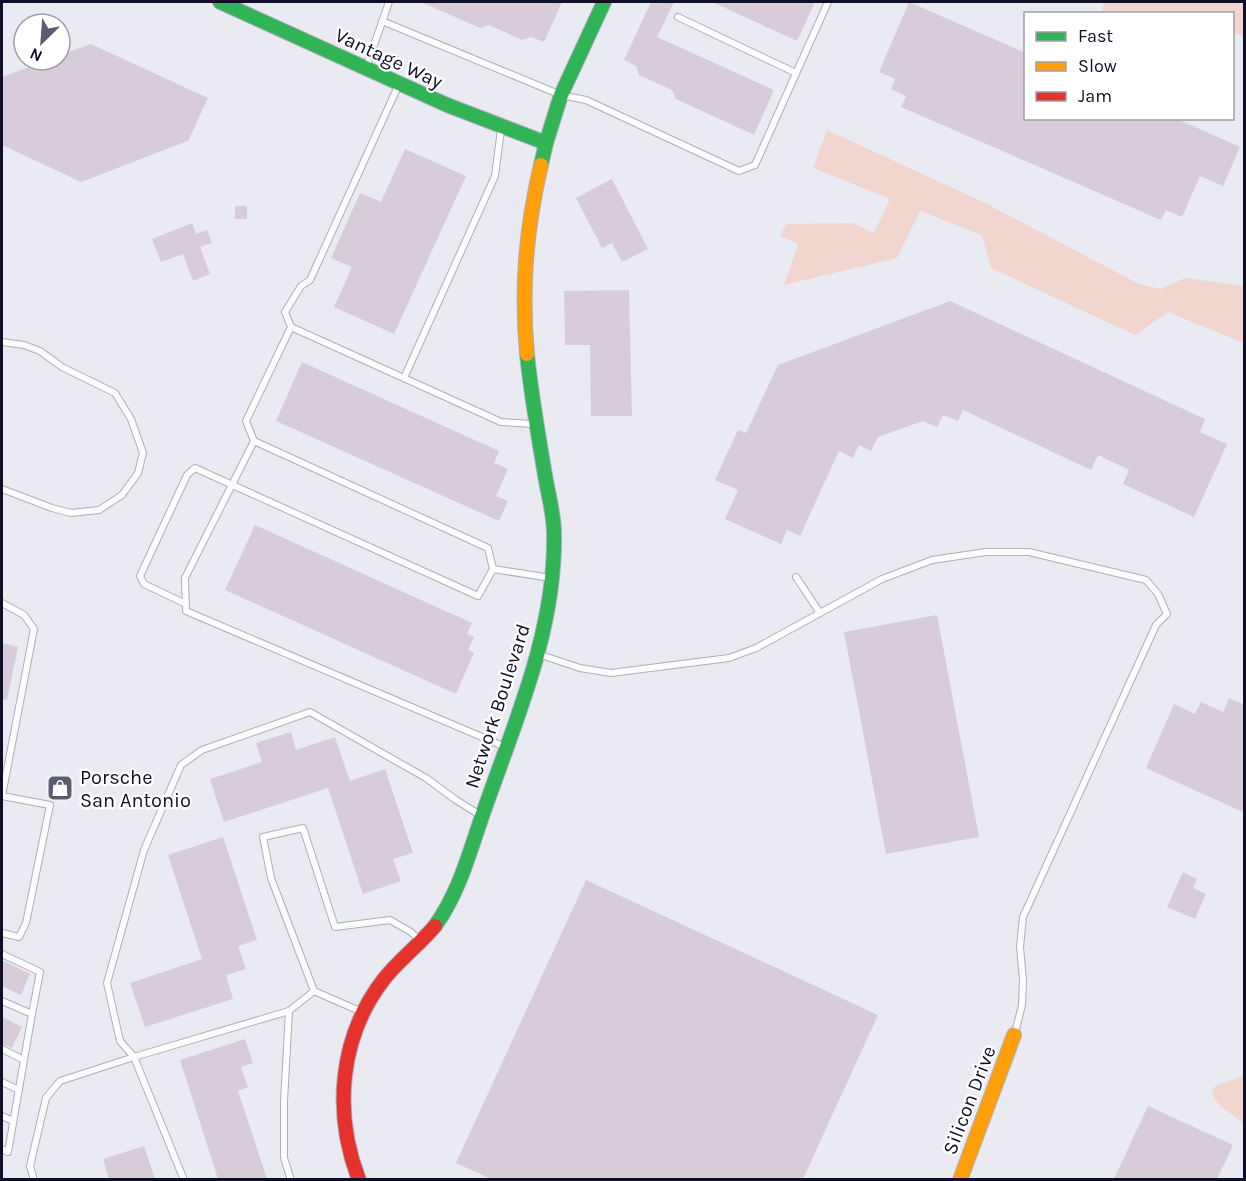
<svg xmlns="http://www.w3.org/2000/svg" width="1246" height="1181" font-family="Karla,sans-serif">
<style>
.green{fill:#f1d5cf}
.building{fill:#d9ccd9}
.lines{fill:none;stroke-linecap:round;stroke-linejoin:round}
.lane-casing{stroke:#aeafbf;stroke-width:8}
.fast-casing{stroke:#aeafbf;stroke-width:16}
.slow-casing{stroke:#aeafbf;stroke-width:16}
.jam-casing{stroke:#aeafbf;stroke-width:16}
.lane{stroke:#fcfcfd;stroke-width:6}
.fast{stroke:#30b455;stroke-width:14}
.slow{stroke:#ff9f0a;stroke-width:14}
.jam{stroke:#e5322d;stroke-width:14}
.labels{text-anchor:middle;stroke-width:4.5;stroke-linejoin:round;paint-order:stroke}
.street-label{font-size:20px;fill:#0f0f29;stroke:#fff}
.poi-label{font-size:20px;fill:#0f0f29;stroke:#fff;text-anchor:start}
</style>
<rect width="100%" height="100%" fill="#e9eaf2"/>
<g class="green">
<path d="M 1104,2 L 1238,2 L 1244,5 L 1244,36 L 1233,33 L 1232,14 L 1101,13 Z"/>
<path d="M 827,130 L 983,202 L 1139,284 L 1160,289 L 1185,278 L 1244,286 L 1244,343 L 1168,312 L 1135,335 L 991,268 L 982,235 L 920,211 L 897,258 L 784,285 L 798,244 L 780,236 L 786,224 L 853,223 L 874,233 L 890,199 L 813,168 Z"/>
<path d="M 1244,1075 L 1244,1123 L 1221,1107 L 1212,1095 L 1214,1087 Z"/>
</g>
<g class="building">
<path d="M 421,2 L 562,2 L 544,42 L 531,37 L 522,40 L 489,25 L 480,28 Z"/>
<path d="M 651,2 L 674,2 L 657,37 L 774,90 L 754,135 L 676,99 L 672,90 L 639,75 L 636,66 L 624,60 Z"/>
<path d="M 712,2 L 815,2 L 797,41 Z"/>
<path d="M 909,2 L 1026,53 L 1026,118 L 1175,118 L 1240,147 L 1223,186 L 1200,176 L 1182,217 L 1166,210 L 1161,220 L 901,107 L 906,96 L 891,89 L 895,79 L 879,72 Z"/>
<path d="M 91,44 L 208,98 L 188,141 L 81,182 L 2,145 L 2,77 L 48,60 L 60,60 L 60,55 Z"/>
<path d="M 405,149 L 466,176 L 394,334 L 334,307 L 352,267 L 331,258 L 360,193 L 381,202 Z"/>
<path d="M 612,179 L 648,249 L 622,262 L 612,243 L 602,248 L 576,198 Z"/>
<rect x="235" y="206" width="12" height="13"/>
<path d="M 192,223 L 196,234 L 207,230 L 212,243 L 200,247 L 210,274 L 193,281 L 183,254 L 161,262 L 152,239 Z"/>
<path d="M 629,290 L 632,416 L 591,416 L 590,345 L 565,345 L 564,291 Z"/>
<path d="M 950,301 L 1205,419 L 1200,432 L 1227,444 L 1194,517 L 1123,484 L 1129,470 L 1098,455 L 1091,470 L 963,410 L 958,421 L 943,415 L 937,427 L 923,421 L 878,437 L 871,451 L 859,445 L 853,458 L 839,451 L 800,536 L 787,530 L 781,544 L 725,519 L 738,490 L 715,480 L 738,430 L 746,433 L 778,365 Z"/>
<path d="M 302,362 L 499,451 L 494,463 L 508,469 L 496,496 L 508,501 L 499,521 L 276,421 Z"/>
<path d="M 255,525 L 472,623 L 467,634 L 474,637 L 468,650 L 474,653 L 456,694 L 225,590 Z"/>
<path d="M 937,615 L 979,837 L 886,854 L 844,632 Z"/>
<path d="M 2,643 L 18,647 L 7,700 L 2,699 Z"/>
<path d="M 1229,698 L 1245,705 L 1245,813 L 1146,768 L 1174,704 L 1195,714 L 1201,702 L 1223,712 Z"/>
<path d="M 291,732 L 296,750 L 335,737 L 350,781 L 385,769 L 413,853 L 393,859 L 401,881 L 363,894 L 328,788 L 224,822 L 210,779 L 262,762 L 256,743 Z"/>
<path d="M 223,837 L 257,940 L 238,946 L 246,969 L 226,975 L 233,999 L 145,1027 L 130,983 L 202,959 L 168,855 Z"/>
<path d="M 1183,872 L 1197,879 L 1193,888 L 1206,894 L 1195,919 L 1167,907 Z"/>
<path d="M 586,880 L 878,1015 L 803,1179 L 491,1179 L 456,1163 Z"/>
<path d="M 2,960 L 30,974 L 21,995 L 2,986 Z"/>
<path d="M 2,1017 L 22,1027 L 12,1048 L 2,1044 Z"/>
<path d="M 245,1039 L 253,1063 L 241,1067 L 248,1087 L 238,1091 L 267,1179 L 218,1179 L 180,1060 Z"/>
<path d="M 1148,1106 L 1233,1145 L 1217,1179 L 1114,1179 Z"/>
<path d="M 144,1146 L 155,1179 L 109,1179 L 103,1159 Z"/>
</g>
<g class="lines">
<g class="lane-casing">
<g id="lane">
<path d="M 678,17 L 796,73"/>
<path d="M 382,21 L 561,95 L 586,100 L 739,171 L 755,165 L 828,2"/>
<path d="M 367,65 L 389,2"/>
<path d="M 399,84 L 310,280 L 301,286 L 285,312 L 291,327 L 246,421 L 254,441 L 185,578 L 186,611 L 503,746"/>
<path d="M 291,327 L 501,422 L 533,424"/>
<path d="M 2,342 L 24,345 L 40,351 L 62,367 L 115,393 L 131,419 L 143,453 L 138,473 L 122,495 L 99,510 L 71,513 L 52,508 L 2,489"/>
<path d="M 404,378 L 495,176 L 501,129"/>
<path d="M 254,441 L 488,548 L 493,569"/>
<path d="M 796,577 L 820,613"/>
<path d="M 2,603 L 24,615 L 34,629 L 2,796 L 50,805 L 26,923 L 19,937 L 2,933"/>
<path d="M 186,604 L 144,584 L 140,576 L 187,475 L 195,468 L 478,596 L 493,569 L 551,578"/>
<path d="M 541,655 L 580,668 L 611,673 L 729,658 L 756,648 L 882,579 L 932,560 L 986,552 L 1029,552 L 1146,580 L 1158,594 L 1167,614 L 1156,625 L 1023,917 L 1020,947 L 1023,980 L 1022,1005 L 1015,1033"/>
<path d="M 2,954 L 40,972 L 32,1014"/>
<path d="M 314,991 L 271,878 L 263,837 L 303,828 L 335,927 L 390,920 L 411,932 L 419,940"/>
<path d="M 2,1001 L 32,1014 L 8,1152 L 2,1149"/>
<path d="M 2,1049 L 24,1060"/>
<path d="M 2,1082 L 19,1090"/>
<path d="M 2,1116 L 13,1121"/>
<path d="M 34,1180 L 30,1166 L 46,1098 L 60,1081 L 134,1057 L 289,1011"/>
<path d="M 184,1180 L 134,1057 L 120,1041 L 107,983 L 144,850 L 181,765 L 202,750 L 310,712 L 426,778 L 456,800 L 480,815"/>
<path d="M 291,1180 L 284,1158 L 284,1101 L 289,1011 L 314,991 L 362,1012"/>
</g>
</g>
<g class="fast-casing">
<g id="fast">
<path d="M 220,2 L 447,105 L 546,143"/>
<path d="M 541,165 L 546,143 L 561,95 L 604,2"/>
<path d="M 435,926 C 461,890 471,846 486,805 C 517,717 556,628 554,533 C 554,514 548,494 545,475 C 538,434 531,394 527,354"/>
</g>
</g>
<g class="slow-casing">
<g id="slow">
<path d="M 527,354 C 521,288 526,229 541,165"/>
<path d="M 960,1180 L 1014,1035"/>
</g>
</g>
<g class="jam-casing">
<path id="jam" d="M 359,1180 C 333,1113 339,1037 384,979 C 399,960 419,945 435,926"/>
</g>
<use href="#lane" class="lane"/>
<use href="#fast" class="fast"/>
<use href="#slow" class="slow"/>
<use href="#jam" class="jam"/>
</g>
<defs>
<g id="shop-square" transform="scale(1.35)"><rect x="-9" y="-9" width="18" height="18" rx="4" fill="#5b5c6f" stroke="#fff"/><path d="M-5-2.5h2.3a2.7 3.5 0 0 1 5.4 0H5L5.5 6h-11ZM-1.5-2.5h3a1.5 2.3 0 0 0-3 0Z" fill="#fff"/></g>
</defs>
<g fill-rule="evenodd">
<use href="#shop-square" x="60" y="788"/>
</g>
<g class="labels">
<g class="street-label">
<text transform="translate(389 58) rotate(25)" y="7">Vantage Way</text>
<text transform="translate(497 706) rotate(-72)" y="7">Network Boulevard</text>
<text transform="translate(969 1100) rotate(-69)" y="7">Silicon Drive</text>
</g>
<g class="poi-label">
<text x="80" y="784">Porsche<tspan x="80" dy="23">San Antonio</tspan></text>
</g>
</g>
<rect width="1246" height="1181" fill="none" stroke="#0f0f29" stroke-width="6"/>
<rect x="1024" y="12" width="210" height="108" fill="#ffffff" stroke="#9f9fa9" stroke-width="1.5"/>
<rect x="1036" y="32" width="30" height="9" fill="#30b455" stroke="#9f9fa9" stroke-width="1.5"/>
<text x="1078" y="42" font-size="18" fill="#0f0f29">Fast</text>
<rect x="1036" y="62" width="30" height="9" fill="#ff9f0a" stroke="#9f9fa9" stroke-width="1.5"/>
<text x="1078" y="72" font-size="18" fill="#0f0f29">Slow</text>
<rect x="1036" y="92" width="30" height="9" fill="#e5322d" stroke="#9f9fa9" stroke-width="1.5"/>
<text x="1078" y="102" font-size="18" fill="#0f0f29">Jam</text>
<g transform="translate(42 42) rotate(205)"><circle r="28" fill="#ffffff" stroke="#9f9fa9" stroke-width="1.5"/>
<path d="M0-4.5L10 22L0 15L-10 22Z" fill="#5b5c6f"/>
<text y="-9" font-size="16" font-weight="bold" text-anchor="middle" fill="#0f0f29">N</text>
</g>
</svg>
